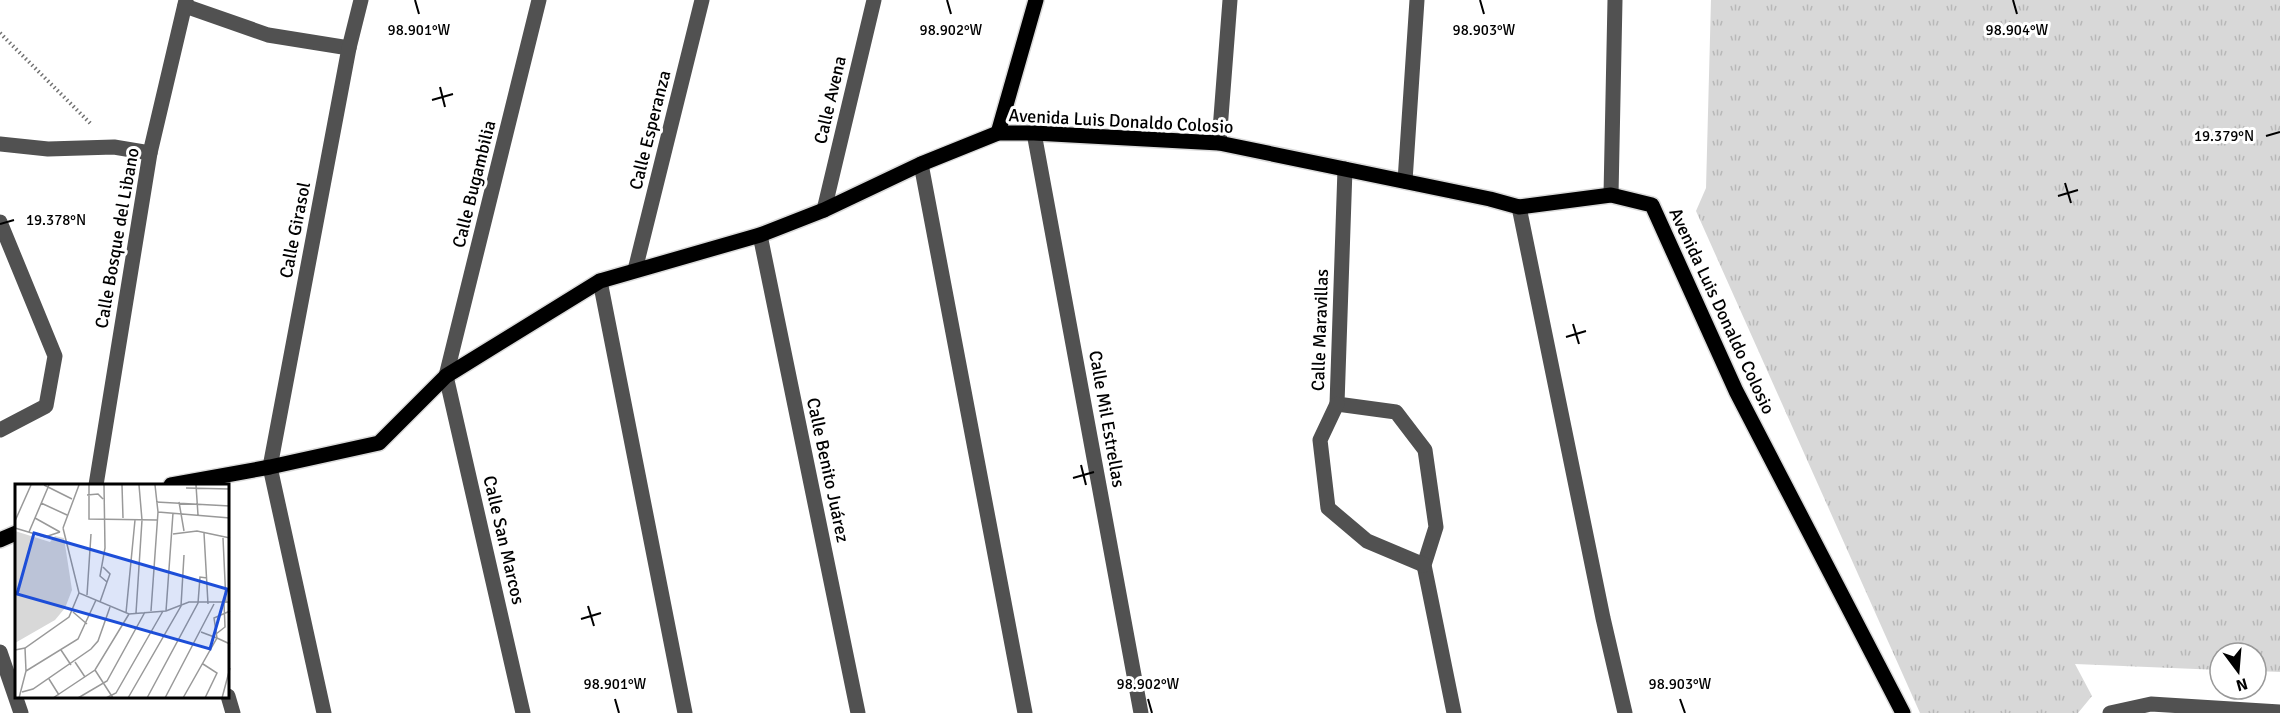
<svg xmlns="http://www.w3.org/2000/svg" width="2280" height="713" font-family="Signika,sans-serif">
<style>
.grass{fill:url(#grass-tufts)}
.lines{fill:none;stroke-linecap:round;stroke-linejoin:round}
.major-casing{stroke:#dbdbdb;stroke-width:18}
.path{stroke:#737373;stroke-width:4;stroke-dasharray:1.5 3;stroke-linecap:butt}
.minor{stroke:#515151;stroke-width:15}
.major{stroke:#000;stroke-width:15}
.ticks{fill:none;stroke:#000;stroke-width:2}
.labels{text-anchor:middle;stroke-width:6;stroke-linejoin:round;paint-order:stroke}
.street-label{font-size:18px;fill:#000;stroke:#fff}
.inset-road{fill:none;stroke:#999;stroke-width:1.5}
.view{fill:#1d4ed8;fill-opacity:0.15;stroke:#1d4ed8;stroke-width:3}
.inset-edge{fill:none;stroke:#000;stroke-width:3}
.ticks-label{font-size:15px;text-anchor:middle;fill:#000;stroke:#fff;stroke-width:6;stroke-linejoin:round;paint-order:stroke}
</style>
<defs>
<pattern id="grass-tufts" width="24" height="20" patternUnits="userSpaceOnUse" patternTransform="scale(1.5)"><rect width="24" height="20" fill="#d8d8d8"/><path d="M3 7l-1-3M5 7V3M7 7l1-3M15 17l-1-3M17 17v-4M19 17l1-3" fill="none" stroke="#b8b8b8"/></pattern>
</defs>
<rect width="100%" height="100%" fill="#fff"/>
<path class="grass" d="M 1711,0 L 2280,0 L 2280,672 L 2256,671 L 2256,653 L 2220,653 L 2220,670 L 2075,664 L 2092,696 L 2078,713 L 1920,713 L 1696,211 L 1706,188 Z"/>
<g class="lines">
<g class="major-casing">
<g id="major">
<path d="M 998,133 L 1036,0"/>
<path d="M 171,485 L 270,467 L 379,443 L 446,376 L 600,281 L 760,235 L 824,210 L 921,164 L 998,133 L 1034,133 L 1219,143 L 1490,199 L 1519,207 L 1611,195 L 1652,205 L 1736,391 L 1903,713"/>
<path d="M 0,540 L 16,533"/>
</g>
</g>
<path class="path" d="M 0,33 L 91,124"/>
<g class="minor">
<path d="M 185,6 L 268,35 L 349,48"/>
<path d="M 1034,133 L 1141,713"/>
<path d="M 1219,143 L 1230,0"/>
<path d="M 0,144 L 48,149 L 114,147 L 150,153"/>
<path d="M 921,164 L 1025,713"/>
<path d="M 1345,169 L 1337,404 L 1396,412 L 1425,450 L 1436,527 L 1424,565 L 1454,713"/>
<path d="M 1405,181 L 1417,0"/>
<path d="M 1611,195 L 1615,0"/>
<path d="M 1519,207 L 1603,618 L 1625,713"/>
<path d="M 824,210 L 874,0"/>
<path d="M 0,222 L 55,356 L 46,406 L 0,430"/>
<path d="M 760,235 L 858,713"/>
<path d="M 635,270 L 702,0"/>
<path d="M 600,281 L 685,713"/>
<path d="M 1337,404 L 1320,440 L 1328,508 L 1367,541 L 1424,565"/>
<path d="M 96,485 L 150,153 L 186,0"/>
<path d="M 0,652 L 21,713"/>
<path d="M 228,696 L 233,713"/>
<path d="M 324,713 L 270,467 L 349,48 L 361,0"/>
<path d="M 523,713 L 446,376 L 539,0"/>
<path d="M 2110,713 L 2151,704 L 2280,712"/>
</g>
<use href="#major" class="major"/>
</g>
<path class="ticks" d="M 415,0 L 419,14M 947,0 L 951,14M 1480,0 L 1484,14M 2013,0 L 2017,14M 440,87 L 445,107M 432,100 L 453,94M 2266,136 L 2280,132M 2065,183 L 2071,203M 2058,196 L 2078,190M 0,224 L 14,220M 1573,324 L 1579,344M 1566,337 L 1586,331M 1081,465 L 1086,485M 1073,478 L 1094,472M 588,606 L 594,626M 581,619 L 601,613M 615,699 L 619,713M 1148,699 L 1152,713M 1680,699 L 1685,713"/>
<g class="labels">
<g class="street-label">
<text transform="translate(830 100) rotate(-77)" y="6">Calle Avena</text>
<text transform="translate(1121 121) rotate(3)" y="6">Avenida Luis Donaldo Colosio</text>
<text transform="translate(650 130) rotate(-76)" y="6">Calle Esperanza</text>
<text transform="translate(474 184) rotate(-76)" y="6">Calle Bugambilia</text>
<text transform="translate(295 230) rotate(-79)" y="6">Calle Girasol</text>
<text transform="translate(117 238) rotate(-80)" y="6">Calle Bosque del Libano</text>
<text transform="translate(1722 311) rotate(65)" y="6">Avenida Luis Donaldo Colosio</text>
<text transform="translate(1320 330) rotate(-88)" y="6">Calle Maravillas</text>
<text transform="translate(1107 419) rotate(80)" y="6">Calle Mil Estrellas</text>
<text transform="translate(828 470) rotate(78)" y="6">Calle Benito Juárez</text>
<text transform="translate(504 540) rotate(77)" y="6">Calle San Marcos</text>
</g>
</g>
<g transform="translate(15 484)">
<rect width="214" height="214" fill="#fff"/>
<path d="M 0,47 L 35,58 L 40,52 L 49,54 L 57,106 L 50,124 L 40,136 L 0,159 Z" fill="#d8d8d8"/>
<path class="inset-road" d="M 29,1 L 57,15M 74,1 L 74,35 L 142,36M 107,1 L 108,34M 181,1 L 183,31M 171,4 L 215,5M 72,11 L 83,10 L 88,15M 141,18 L 215,22M 164,18 L 169,47M 26,19 L 52,31M 143,28 L 215,34M 20,34 L 45,48M 0,37 L 16,1M 0,44 L 30,53 L 45,48M 48,44 L 64,1M 48,44 L 64,109 L 114,130 L 151,127 L 174,118 L 215,118M 14,48 L 34,1M 189,49 L 193,120M 158,50 L 182,47 L 215,54M 208,54 L 211,119M 88,83 L 95,90 L 92,98M 72,111 L 76,50M 85,118 L 92,98 L 85,92 L 90,64 L 89,1M 136,127 L 143,28 L 140,1M 151,127 L 158,29M 58,128 L 72,140M 111,129 L 120,36M 121,129 L 127,36 L 124,1M 186,148 L 202,154 L 199,134 L 215,127M 201,150 L 210,143 L 209,119M 0,166 L 10,164 L 54,133 L 64,109M 46,166 L 56,181M 60,178 L 70,193M 188,180 L 202,189 L 190,214M 80,186 L 98,214M 11,187 L 63,155 L 81,116M 34,195 L 44,211M 7,208 L 18,205 L 76,165 L 83,157 L 95,123M 4,214 L 11,187 L 10,164M 38,214 L 80,186 L 114,130M 63,214 L 92,197 L 130,128M 91,214 L 101,209 L 148,127M 113,214 L 166,122 L 169,71M 132,214 L 183,119 L 185,93 L 192,94M 150,214 L 199,120M 168,214 L 202,154 L 215,160M 207,214 L 215,184"/>
<path class="view" d="M 19,49 L 212,105 L 195,165 L 2,110 Z"/>
<rect width="214" height="214" class="inset-edge"/>
</g>
<g class="ticks-label">
<text x="419" y="35">98.901°W</text>
<text x="951" y="35">98.902°W</text>
<text x="1484" y="35">98.903°W</text>
<text x="2017" y="35">98.904°W</text>
<text x="2224" y="141">19.379°N</text>
<text x="56" y="225">19.378°N</text>
<text x="615" y="689">98.901°W</text>
<text x="1148" y="689">98.902°W</text>
<text x="1680" y="689">98.903°W</text>
</g>
<g transform="translate(2238 671) rotate(164)"><circle r="28" fill="#ffffff" stroke="#999999" stroke-width="1.5"/>
<path d="M0-4.5L10 22L0 15L-10 22Z" fill="#000000"/>
<text y="-9" font-size="16" font-weight="bold" text-anchor="middle" fill="#000000">N</text>
</g>
</svg>
